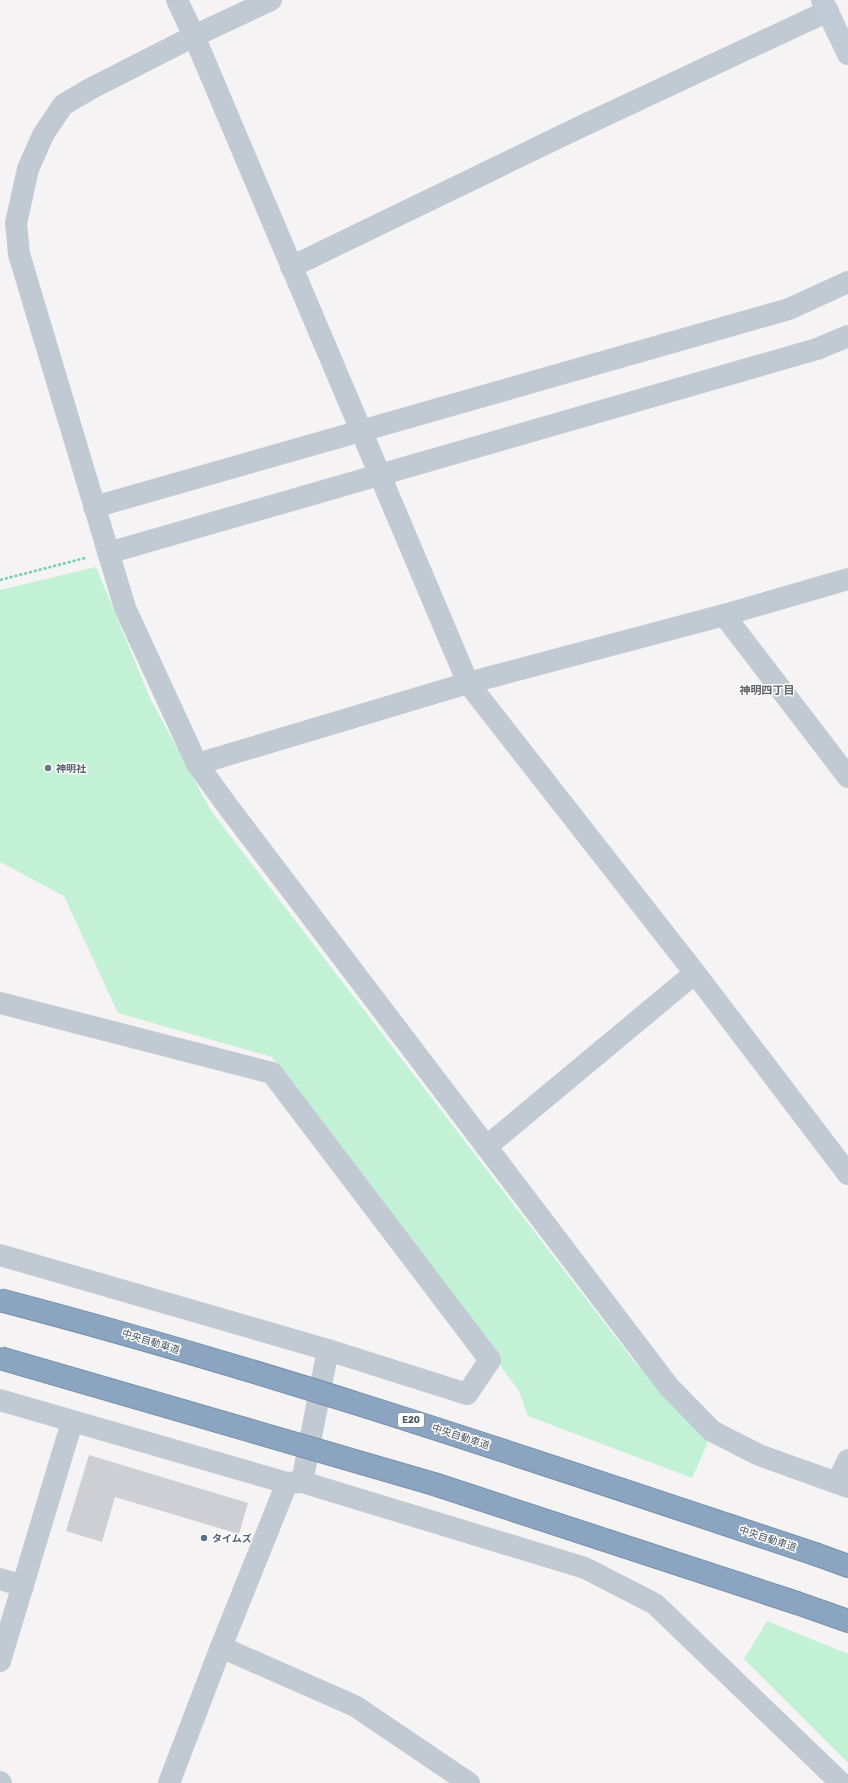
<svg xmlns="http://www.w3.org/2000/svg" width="848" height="1783" font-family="Rubik,'Noto Sans JP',sans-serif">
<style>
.green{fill:#c3f1d5}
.building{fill:#cdcfd5}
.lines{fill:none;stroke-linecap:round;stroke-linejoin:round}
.highway-casing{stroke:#7690ad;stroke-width:24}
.path{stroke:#7ad0a6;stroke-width:2.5;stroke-dasharray:3 2;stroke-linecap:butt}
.street{stroke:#c1cad2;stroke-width:22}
.secondary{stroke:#c1cbd6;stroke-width:22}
.highway{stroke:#8ba5c1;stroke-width:22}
.highway-bridge-casing{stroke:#7690ad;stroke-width:24;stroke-linecap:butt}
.highway-bridge{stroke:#8ba5c1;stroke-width:22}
.worship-dot{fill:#6b7280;stroke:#fff;stroke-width:1.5}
.service-dot{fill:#5c6f8a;stroke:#fff;stroke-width:1.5}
.labels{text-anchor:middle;stroke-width:3;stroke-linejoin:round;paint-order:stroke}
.shield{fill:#fff;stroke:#808990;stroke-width:1}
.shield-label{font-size:9px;font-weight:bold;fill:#4a5661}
.worship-label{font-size:10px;font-weight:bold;fill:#5b616d;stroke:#fff;text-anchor:start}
.street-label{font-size:10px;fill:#4a5661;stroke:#fff}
.service-label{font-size:10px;font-weight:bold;fill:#4e5e75;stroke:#fff;text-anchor:start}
.neighbourhood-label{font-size:11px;font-weight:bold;fill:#5f6368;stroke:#fff}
</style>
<rect width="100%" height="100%" fill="#f5f3f3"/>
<g class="green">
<path d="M 96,567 L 150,698 L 211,811 L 633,1360 L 708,1442 L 692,1478 L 528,1416 L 519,1391 L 272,1057 L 118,1013 L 64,896 L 0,862 L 0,590 Z"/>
<path d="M 767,1621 L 848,1654 L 848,1763 L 744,1659 Z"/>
</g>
<path class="building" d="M 89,1455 L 248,1503 L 239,1534 L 115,1497 L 102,1542 L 66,1531 Z"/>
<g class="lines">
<g class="highway-casing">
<g id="highway">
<path d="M 818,1555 L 848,1566"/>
<path d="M 797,1603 L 848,1621"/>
</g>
</g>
<path class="path" d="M 0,580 L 85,558"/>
<g class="street">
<path d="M 177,0 L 194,36 L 468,683 L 695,973 L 848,1174"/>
<path d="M 271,0 L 194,36 L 90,89 L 63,105 L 43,135 L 28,169 L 16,223 L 19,254 L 125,608 L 197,764 L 229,808 L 669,1387 L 712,1431 L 759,1455 L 848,1487"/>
<path d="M 291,267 L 578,128 L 828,11"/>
<path d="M 94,507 L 789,309 L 848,282"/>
<path d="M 108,553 L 817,349 L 848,336"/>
<path d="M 724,615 L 848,777"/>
<path d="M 197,764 L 468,683 L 724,615 L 848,579"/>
<path d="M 0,1003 L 272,1073 L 490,1360 L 467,1394 L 328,1350 L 0,1255"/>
<path d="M 486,1147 L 695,973"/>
<path d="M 0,1400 L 287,1483 L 302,1482 L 585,1568 L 655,1604 L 841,1783"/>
<path d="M 302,1482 L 328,1350"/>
<path d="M 837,1483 L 848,1460"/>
<path d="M 0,1579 L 23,1586"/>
<path d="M 221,1647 L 355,1706 L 469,1783"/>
<path d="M 0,1661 L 72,1422"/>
<path d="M 0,1782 L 1,1783"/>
<path d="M 169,1783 L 221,1647 L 287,1483"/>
</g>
<path class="secondary" d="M 822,0 L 848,54"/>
<use href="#highway" class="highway"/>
<g class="highway-bridge-casing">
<g id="highway-bridge">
<path d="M 0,1300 C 276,1372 547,1465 818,1555"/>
<path d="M 0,1358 L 434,1484 L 797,1603"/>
</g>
</g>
<use href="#highway-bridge" class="highway-bridge"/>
</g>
<circle class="worship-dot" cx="48" cy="768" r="4"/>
<circle class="service-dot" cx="204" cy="1538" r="4"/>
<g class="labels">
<rect class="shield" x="398" y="1413" width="26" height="14" rx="3"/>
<g class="shield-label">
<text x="411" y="1423">E20</text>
</g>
<g class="worship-label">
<text x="56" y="772">神明社</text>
</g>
<g class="street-label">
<text transform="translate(151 1341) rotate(17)" y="4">中央自動車道</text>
<text transform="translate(461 1436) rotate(18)" y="4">中央自動車道</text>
<text transform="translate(768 1538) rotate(18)" y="4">中央自動車道</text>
</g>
<g class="service-label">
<text x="212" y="1542">タイムズ</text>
</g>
<g class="neighbourhood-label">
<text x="767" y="694">神明四丁目</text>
</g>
</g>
</svg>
